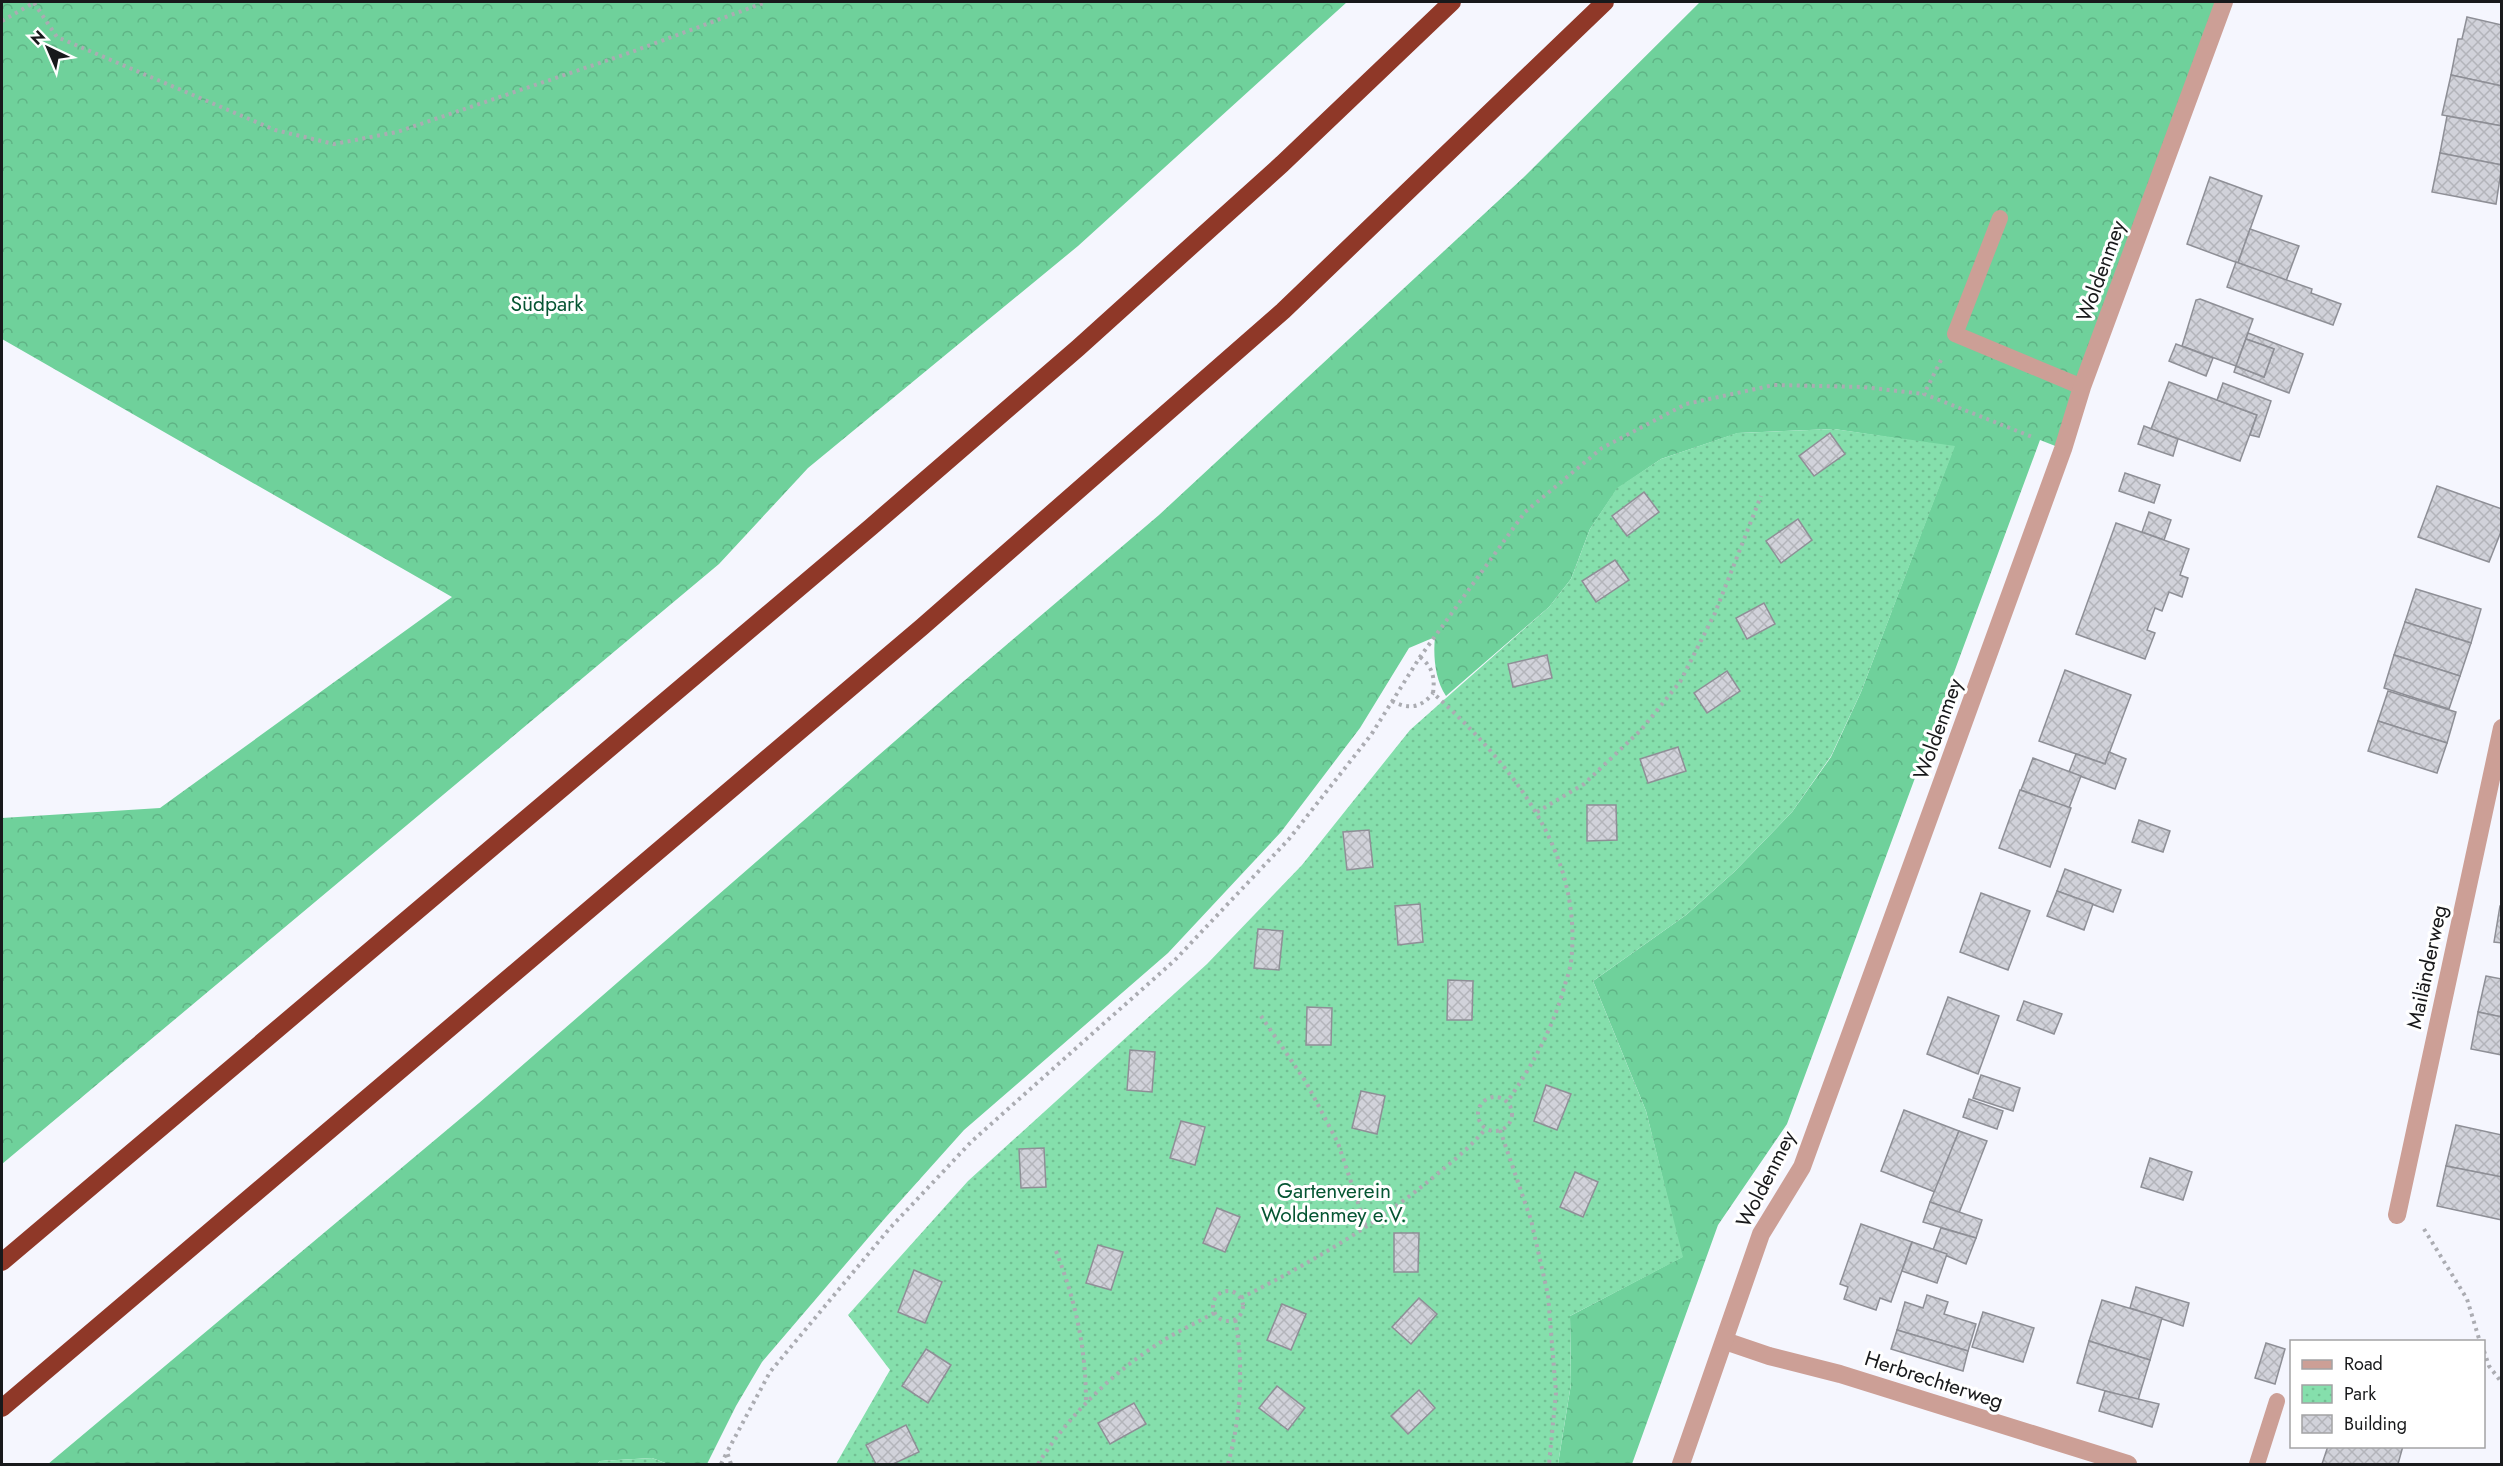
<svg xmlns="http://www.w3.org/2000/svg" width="2503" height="1466" font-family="Jost,sans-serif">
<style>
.forest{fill:url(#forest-crowns)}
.park{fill:url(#park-dots)}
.building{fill:url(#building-cross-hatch);stroke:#8e8f96;stroke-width:1.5}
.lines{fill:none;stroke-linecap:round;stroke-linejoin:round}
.path{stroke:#abacb2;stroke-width:4;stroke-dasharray:3 4.5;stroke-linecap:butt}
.service{stroke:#cc9f96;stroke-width:16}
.minor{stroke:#cc9f96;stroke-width:18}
.motorway{stroke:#8f3828;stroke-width:18}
.labels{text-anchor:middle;stroke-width:6;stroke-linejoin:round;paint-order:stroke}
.street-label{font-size:21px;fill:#18191b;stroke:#fff}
.park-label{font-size:21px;fill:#065633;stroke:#fff}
</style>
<defs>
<pattern id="forest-crowns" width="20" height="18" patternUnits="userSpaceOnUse" patternTransform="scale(1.5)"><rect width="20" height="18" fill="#6fd19b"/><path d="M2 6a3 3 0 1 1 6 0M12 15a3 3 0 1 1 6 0" fill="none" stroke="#5fb385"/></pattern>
<pattern id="park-dots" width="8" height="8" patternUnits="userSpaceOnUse" patternTransform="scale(1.5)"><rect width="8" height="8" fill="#85dfac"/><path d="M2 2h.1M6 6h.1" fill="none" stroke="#72bf93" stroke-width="1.8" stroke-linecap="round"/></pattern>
<pattern id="building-cross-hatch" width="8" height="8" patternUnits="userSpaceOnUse" patternTransform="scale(1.5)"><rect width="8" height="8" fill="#d1d2da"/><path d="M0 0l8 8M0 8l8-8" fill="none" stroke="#b3b4ba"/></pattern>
</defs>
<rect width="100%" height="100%" fill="#f5f6fe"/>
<g class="forest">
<path d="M 2,2 L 1347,2 L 1078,246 L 808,468 L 719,564 L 2,1164 L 2,818 L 160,808 L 452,597 L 2,339 Z"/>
<path d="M 1700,2 L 2224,2 L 2063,449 L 2040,440 L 1787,1124 L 1718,1225 L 1632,1464 L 1558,1464 L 1571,1384 L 1570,1316 L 1682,1257 L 1646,1111 L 1593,981 L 1686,915 L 1734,872 L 1792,812 L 1831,757 L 1861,692 L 1954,447 L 1834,429 L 1738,433 L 1661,459 L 1617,489 L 1590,529 L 1571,579 L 1549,607 L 1446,696 C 1435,680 1433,655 1435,637 L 1409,648 L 1360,728 L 1281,832 L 1168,953 L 964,1130 L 886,1217 L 762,1362 L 736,1406 L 707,1464 L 668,1464 L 652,1458 L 600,1461 L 597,1464 L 48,1464 L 479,1103 L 964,681 L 1159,515 L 1524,177 Z"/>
</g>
<g class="park">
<path d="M 1834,429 L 1955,446 L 1861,692 L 1831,756 L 1792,812 L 1734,872 L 1686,915 L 1593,981 L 1646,1111 L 1683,1257 L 1570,1316 L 1571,1384 L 1558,1464 L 836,1464 L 890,1370 L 848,1315 L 968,1181 L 1207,964 L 1302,865 L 1410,730 L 1549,607 L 1571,579 L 1590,529 L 1617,488 L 1661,459 L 1737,433 Z"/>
<path d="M 652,1458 L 668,1464 L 597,1464 L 600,1461 Z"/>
</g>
<g class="building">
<path d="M 2467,17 L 2502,25 L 2502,86 L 2451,75 L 2458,39 L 2462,39 Z"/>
<path d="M 2451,75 L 2502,86 L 2502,126 L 2442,115 Z"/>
<path d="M 2447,116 L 2502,126 L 2502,165 L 2440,153 Z"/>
<path d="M 2440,153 L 2502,165 L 2496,204 L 2432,192 Z"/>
<path d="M 2210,177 L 2262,196 L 2238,263 L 2187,244 Z"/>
<path d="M 2250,229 L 2299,246 L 2286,281 L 2238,263 Z"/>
<path d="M 2236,262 L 2312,289 L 2311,293 L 2341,304 L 2333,325 L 2227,287 Z"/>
<path d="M 2200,299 L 2253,319 L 2236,366 L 2182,346 L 2196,300 Z"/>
<path d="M 2248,333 L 2303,354 L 2289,393 L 2234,372 L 2236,366 L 2264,377 L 2274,349 L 2246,339 Z"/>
<path d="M 2246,339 L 2274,349 L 2264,377 L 2236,366 Z"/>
<path d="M 2176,344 L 2213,358 L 2206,376 L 2169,361 Z"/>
<path d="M 2169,382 L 2257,415 L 2240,461 L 2151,429 Z"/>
<path d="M 2223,383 L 2271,401 L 2259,437 L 2250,435 L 2257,415 L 2217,400 Z"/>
<path d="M 2144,426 L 2178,439 L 2173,456 L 2138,444 Z"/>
<path d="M 1830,433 L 1845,454 L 1814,476 L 1799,456 Z"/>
<path d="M 2125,473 L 2160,485 L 2154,503 L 2119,491 Z"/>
<path d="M 2437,486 L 2502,509 L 2502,529 L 2489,562 L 2418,537 Z"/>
<path d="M 1644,492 L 1659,512 L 1627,536 L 1612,516 Z"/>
<path d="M 2149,512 L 2171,520 L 2164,540 L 2142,532 Z"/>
<path d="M 1798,519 L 1812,540 L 1781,563 L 1766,541 Z"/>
<path d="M 2116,523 L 2189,549 L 2180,575 L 2188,578 L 2182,597 L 2169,592 L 2162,611 L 2155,608 L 2147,630 L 2155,633 L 2145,659 L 2076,634 Z"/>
<path d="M 1615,560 L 1629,580 L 1596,602 L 1582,581 Z"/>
<path d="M 2416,589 L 2481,609 L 2471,643 L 2405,622 Z"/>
<path d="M 1764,603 L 1775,624 L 1747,639 L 1736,618 Z"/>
<path d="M 2405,622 L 2471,643 L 2460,676 L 2394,655 Z"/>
<path d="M 1547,655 L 1552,678 L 1513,687 L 1508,664 Z"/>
<path d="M 2394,655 L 2460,676 L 2449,709 L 2384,688 Z"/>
<path d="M 2065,670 L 2131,695 L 2105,764 L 2039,741 Z"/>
<path d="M 1727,671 L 1740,691 L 1707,713 L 1694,693 Z"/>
<path d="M 2388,691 L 2456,712 L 2447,743 L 2378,721 Z"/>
<path d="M 2378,721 L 2447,743 L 2437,773 L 2368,751 Z"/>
<path d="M 1678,747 L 1686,771 L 1648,783 L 1640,759 Z"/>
<path d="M 2109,752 L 2126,759 L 2115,789 L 2069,772 L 2076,754 L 2105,764 Z"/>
<path d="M 2033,758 L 2081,776 L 2069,808 L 2021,790 Z"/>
<path d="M 2020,790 L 2071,808 L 2050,867 L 1999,848 Z"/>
<path d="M 1587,805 L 1616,805 L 1617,840 L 1587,841 Z"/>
<path d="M 2139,820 L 2170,831 L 2163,852 L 2132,842 Z"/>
<path d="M 1369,830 L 1373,867 L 1347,870 L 1343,832 Z"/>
<path d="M 2065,869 L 2121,890 L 2113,912 L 2057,891 Z"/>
<path d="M 2057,891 L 2093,904 L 2084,930 L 2047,916 Z"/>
<path d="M 1981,893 L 2030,911 L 2008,970 L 1960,952 Z"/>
<path d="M 1420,904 L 1423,942 L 1398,945 L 1395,906 Z"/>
<path d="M 2500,906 L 2502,906 L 2502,943 L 2494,942 Z"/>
<path d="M 1258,929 L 1283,931 L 1279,970 L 1254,968 Z"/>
<path d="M 2486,976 L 2502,979 L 2502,1017 L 2478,1012 Z"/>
<path d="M 1448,980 L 1473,981 L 1472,1020 L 1447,1020 Z"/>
<path d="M 1948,997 L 1999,1016 L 1978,1074 L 1927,1054 Z"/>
<path d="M 2024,1001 L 2062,1014 L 2054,1034 L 2017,1020 Z"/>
<path d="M 1307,1007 L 1332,1008 L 1331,1045 L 1306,1045 Z"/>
<path d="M 2478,1012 L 2502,1017 L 2502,1055 L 2471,1049 Z"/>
<path d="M 1130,1050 L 1155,1052 L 1152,1092 L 1127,1090 Z"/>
<path d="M 1981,1075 L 2020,1088 L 2013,1111 L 1973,1098 Z"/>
<path d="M 1546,1085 L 1571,1094 L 1557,1130 L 1534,1121 Z"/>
<path d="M 1361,1091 L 1385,1096 L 1377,1134 L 1352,1128 Z"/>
<path d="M 1969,1099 L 2003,1111 L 1997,1129 L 1963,1117 Z"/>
<path d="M 1904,1110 L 1959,1131 L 1935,1192 L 1881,1171 Z"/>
<path d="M 1181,1121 L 1205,1127 L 1195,1165 L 1170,1158 Z"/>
<path d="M 2456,1125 L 2502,1135 L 2502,1177 L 2446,1166 Z"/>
<path d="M 1959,1131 L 1987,1141 L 1959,1213 L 1930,1202 Z"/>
<path d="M 1044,1148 L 1046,1187 L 1021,1188 L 1019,1149 Z"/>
<path d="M 2150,1158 L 2192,1172 L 2183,1200 L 2141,1187 Z"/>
<path d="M 2446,1166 L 2502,1177 L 2502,1220 L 2437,1206 Z"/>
<path d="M 1575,1172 L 1598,1182 L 1583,1217 L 1560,1207 Z"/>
<path d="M 1930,1202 L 1982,1220 L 1976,1238 L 1923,1222 Z"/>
<path d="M 1217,1208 L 1240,1217 L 1225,1252 L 1203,1243 Z"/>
<path d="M 1861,1224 L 1912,1242 L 1891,1302 L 1880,1298 L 1876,1310 L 1844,1299 L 1848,1287 L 1840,1284 Z"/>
<path d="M 1941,1228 L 1976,1238 L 1966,1264 L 1933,1250 Z"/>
<path d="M 1394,1233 L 1419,1233 L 1418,1272 L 1394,1272 Z"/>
<path d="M 1912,1242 L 1947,1254 L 1937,1283 L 1902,1271 Z"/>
<path d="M 1098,1245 L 1123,1252 L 1111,1290 L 1086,1283 Z"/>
<path d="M 914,1270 L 942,1282 L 925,1323 L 898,1312 Z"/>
<path d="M 2136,1287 L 2189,1303 L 2183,1326 L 2130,1308 Z"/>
<path d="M 1927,1295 L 1948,1302 L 1944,1314 L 1976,1324 L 1968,1351 L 1897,1330 L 1905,1302 L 1923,1308 Z"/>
<path d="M 1419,1298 L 1437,1314 L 1411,1344 L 1392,1327 Z"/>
<path d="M 2102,1300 L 2162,1318 L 2150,1360 L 2089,1341 Z"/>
<path d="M 1282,1304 L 1306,1314 L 1291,1350 L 1267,1340 Z"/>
<path d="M 1983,1312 L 2034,1328 L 2023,1362 L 1972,1347 Z"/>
<path d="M 1897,1330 L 1968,1351 L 1963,1371 L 1891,1349 Z"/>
<path d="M 2089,1341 L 2150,1360 L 2138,1400 L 2077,1383 Z"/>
<path d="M 2266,1343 L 2285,1349 L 2275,1384 L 2255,1378 Z"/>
<path d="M 926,1349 L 951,1365 L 928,1403 L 902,1386 Z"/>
<path d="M 1277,1386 L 1305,1408 L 1288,1430 L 1259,1408 Z"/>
<path d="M 1419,1390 L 1435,1408 L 1408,1434 L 1391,1416 Z"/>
<path d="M 2105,1391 L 2159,1404 L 2152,1427 L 2099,1411 Z"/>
<path d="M 1134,1403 L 1146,1424 L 1110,1444 L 1098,1423 Z"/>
<path d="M 906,1425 L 919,1452 L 893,1464 L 876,1464 L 866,1445 Z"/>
<path d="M 2328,1446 L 2403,1446 L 2398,1464 L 2322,1464 Z"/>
</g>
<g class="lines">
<g class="path">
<path d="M 34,3 L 57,37 L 275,130 L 334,144 L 397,132 L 626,54 L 766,2"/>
<path d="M 2,21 L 35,2"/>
<path d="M 1941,360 L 1924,394 L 2035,438"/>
<path d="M 1420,657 C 1433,667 1435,678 1433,693 C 1509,762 1584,851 1571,962 C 1570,971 1566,980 1564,988 C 1552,1030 1532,1066 1507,1102"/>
<path d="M 1392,701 C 1409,710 1421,708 1433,693"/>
<path d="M 1537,812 L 1584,784 L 1641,730 L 1680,682 L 1715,613 L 1761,496"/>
<path d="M 1261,1016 L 1306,1082 L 1338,1143 L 1366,1227"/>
<circle cx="1495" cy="1114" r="17"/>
<path d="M 1500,1130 L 1531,1220 L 1548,1295 L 1556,1393 L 1549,1464"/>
<path d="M 2424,1229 L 2467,1299 L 2480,1342"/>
<path d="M 1056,1251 C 1076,1303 1086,1348 1086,1404"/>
<circle cx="1228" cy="1306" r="15"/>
<path d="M 1241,1298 C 1310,1263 1376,1225 1436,1175 C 1454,1160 1472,1146 1486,1128"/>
<path d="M 2484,1351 L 2489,1366 L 2502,1383"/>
<path d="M 721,1464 L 727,1452"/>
<path d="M 731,1464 L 727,1452 L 770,1372 L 890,1228 L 972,1141 L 1175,960 L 1289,839 L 1371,735 L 1420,657 L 1525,512 L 1602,448 L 1686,404 L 1774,385 L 1863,387 L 1924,394"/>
<path d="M 1038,1464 C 1068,1416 1113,1372 1161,1342 C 1178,1331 1196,1323 1214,1313"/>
<path d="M 1228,1464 C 1241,1416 1244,1367 1235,1318"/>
</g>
<g class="service">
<path d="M 2000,218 L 1955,334 L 2082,387"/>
<path d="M 2257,1464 L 2277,1401"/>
</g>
<g class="minor">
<path d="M 2397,1215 L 2502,728"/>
<path d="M 1725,1341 L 1769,1356 L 1840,1374 L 2128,1464"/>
<path d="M 1681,1464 L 1761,1234 L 1802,1167 L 2063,449 L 2082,387 L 2224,2"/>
</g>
<g class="motorway">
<path d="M 2,1262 L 871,527 L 1078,348 L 1282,164 L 1452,2"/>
<path d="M 2,1408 L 922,627 L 1283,311 L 1605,2"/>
</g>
</g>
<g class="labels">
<g class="street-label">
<text transform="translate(2101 271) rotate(-70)" y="7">Woldenmey</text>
<text transform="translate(1938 729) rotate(-70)" y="7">Woldenmey</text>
<text transform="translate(2427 967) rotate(-78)" y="7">Mailänderweg</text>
<text transform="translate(1766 1179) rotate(-63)" y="7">Woldenmey</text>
<text transform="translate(1934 1380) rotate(18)" y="7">Herbrechterweg</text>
</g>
<g class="park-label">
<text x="547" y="311">Südpark</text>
<text x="1334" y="1198">Gartenverein<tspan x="1334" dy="24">Woldenmey e.V.</tspan></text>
</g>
</g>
<rect width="2503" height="1466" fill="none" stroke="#18191b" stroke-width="6"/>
<rect x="2290" y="1340" width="195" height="108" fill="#ffffff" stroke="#a3a3a4" stroke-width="1.5"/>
<rect x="2302" y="1360" width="30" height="9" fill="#cc9f96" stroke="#a3a3a4" stroke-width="1.5"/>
<text x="2344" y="1370" font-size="18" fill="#18191b">Road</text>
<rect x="2302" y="1385" width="30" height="18" fill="url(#park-dots)" stroke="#a3a3a4" stroke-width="1.5"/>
<text x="2344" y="1400" font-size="18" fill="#18191b">Park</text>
<rect x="2302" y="1415" width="30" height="18" fill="url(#building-cross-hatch)" stroke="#a3a3a4" stroke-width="1.5"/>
<text x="2344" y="1430" font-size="18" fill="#18191b">Building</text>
<g transform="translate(48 48) rotate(316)" stroke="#ffffff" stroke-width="4.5" paint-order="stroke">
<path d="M0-4.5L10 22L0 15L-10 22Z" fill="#18191b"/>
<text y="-9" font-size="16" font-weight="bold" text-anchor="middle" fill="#18191b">N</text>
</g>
</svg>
